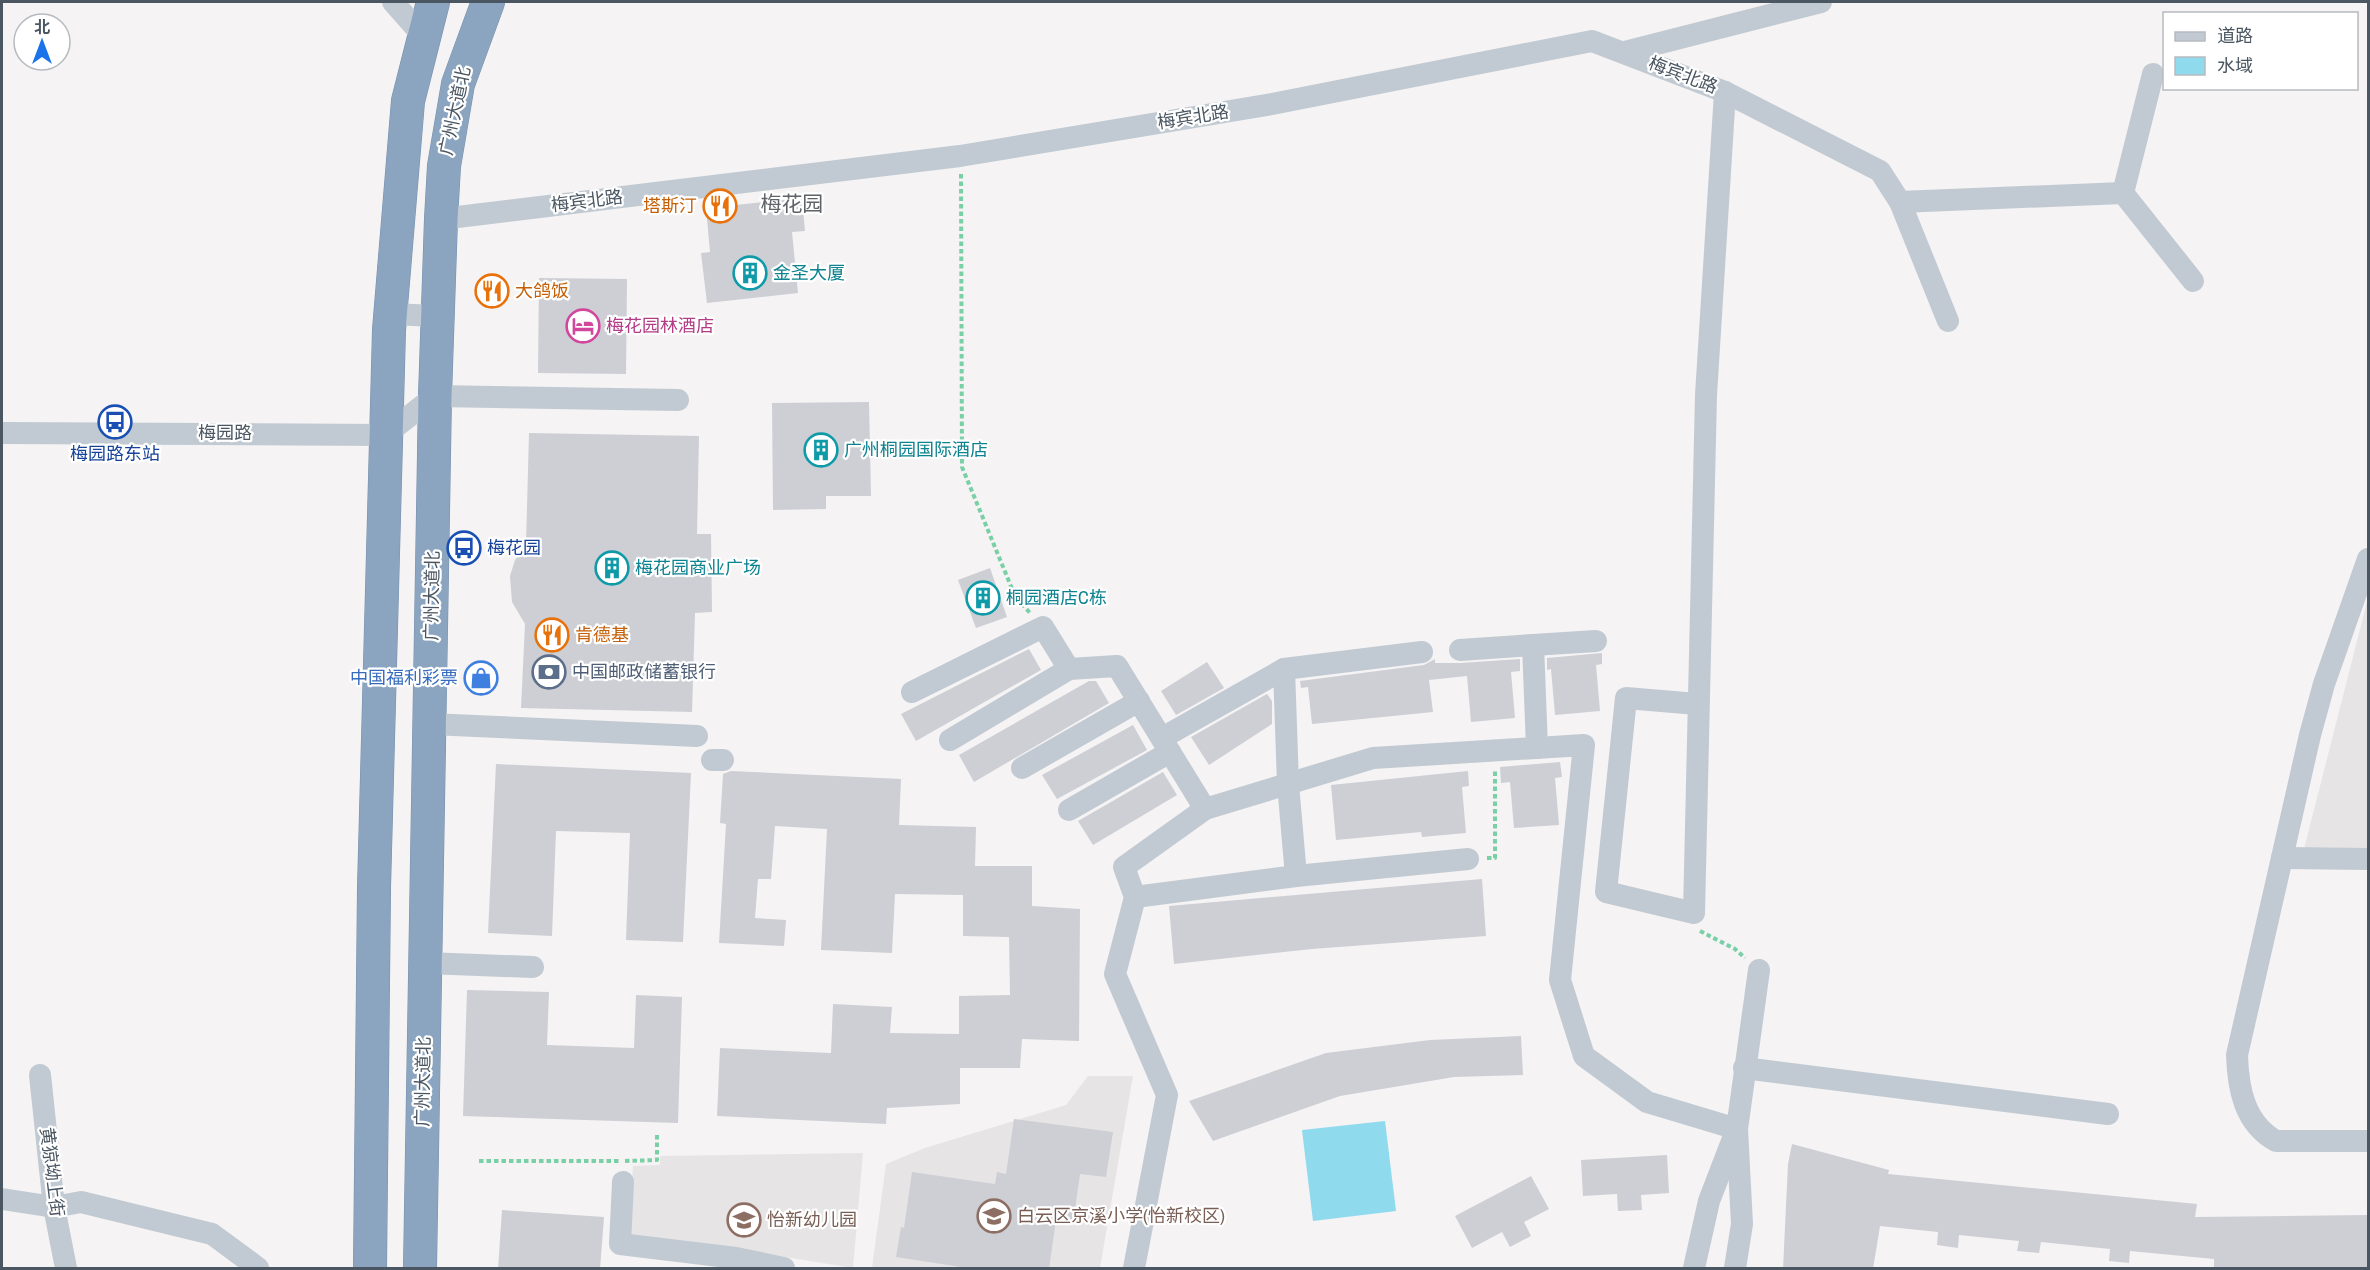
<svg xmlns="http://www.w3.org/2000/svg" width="2370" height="1270" font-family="'Archivo Narrow','Noto Sans SC',sans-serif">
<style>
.education{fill:#e6e4e5}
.water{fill:#90daee}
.building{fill:#cdcfd5}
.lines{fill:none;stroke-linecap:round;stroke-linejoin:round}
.highway-casing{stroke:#7690ad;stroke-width:34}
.path{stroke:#7ad0a6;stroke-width:4;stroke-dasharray:4.5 3;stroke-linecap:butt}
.minor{stroke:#c1cad2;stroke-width:22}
.highway{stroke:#8ba5c1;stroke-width:33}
.labels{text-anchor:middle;stroke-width:4.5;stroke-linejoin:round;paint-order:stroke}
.street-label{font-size:18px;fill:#4a5661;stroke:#fff}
.food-label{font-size:18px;fill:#c56008;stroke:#fff;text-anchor:start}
.culture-label{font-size:18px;fill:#0d838f;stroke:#fff;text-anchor:start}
.hotel-label{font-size:18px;fill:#b23c85;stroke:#fff;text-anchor:start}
.transit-label{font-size:18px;fill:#164399;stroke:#fff}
.service-label{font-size:18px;fill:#4e5e75;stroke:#fff;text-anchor:start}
.shop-label{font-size:18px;fill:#366cbe;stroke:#fff;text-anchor:end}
.education-label{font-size:18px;fill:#785e54;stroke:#fff;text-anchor:start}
.quarter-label{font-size:21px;fill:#5f6368;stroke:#fff}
</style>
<rect width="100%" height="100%" fill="#f5f3f3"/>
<g class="education">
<path d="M 2368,598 L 2368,848 L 2304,849 Z"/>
<path d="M 1088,1076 L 1133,1076 L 1100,1268 L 872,1268 L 886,1164 L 925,1148 L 1066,1105 Z"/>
<path d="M 863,1153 L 853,1268 L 749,1251 L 628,1237 L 633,1166 L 660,1165 L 660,1156 Z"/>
</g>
<path class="water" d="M 1385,1121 L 1396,1211 L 1313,1221 L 1302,1130 Z"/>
<g class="building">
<path d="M 802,198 L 805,231 L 792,232 L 798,293 L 707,303 L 701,253 L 710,252 L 706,208 Z"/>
<path d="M 539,278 L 627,279 L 626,374 L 538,373 Z"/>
<path d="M 869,402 L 871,496 L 826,496 L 826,509 L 773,510 L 772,403 Z"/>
<path d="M 529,433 L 699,436 L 697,534 L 711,534 L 712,612 L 695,613 L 692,712 L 521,708 L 525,624 L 512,602 L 510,576 L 515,560 L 526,545 Z"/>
<path d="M 990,568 L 1007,617 L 976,628 L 958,580 Z"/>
<path d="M 1029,649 L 1041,670 L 916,741 L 901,714 Z"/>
<path d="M 1602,653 L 1602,664 L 1596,665 L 1600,711 L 1555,715 L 1551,669 L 1547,670 L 1547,658 Z"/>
<path d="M 1435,659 L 1435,663 L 1461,663 L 1520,659 L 1520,671 L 1511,672 L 1515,718 L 1471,722 L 1467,676 L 1429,680 L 1433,712 L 1312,724 L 1308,687 L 1301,688 L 1300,681 L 1424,665 Z"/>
<path d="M 1207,662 L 1224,688 L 1176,715 L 1161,691 Z"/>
<path d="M 1089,681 L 1096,681 L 1109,703 L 974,782 L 959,755 Z"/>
<path d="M 1267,694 L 1272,701 L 1272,724 L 1209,765 L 1191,737 Z"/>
<path d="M 1133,725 L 1147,750 L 1057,799 L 1042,775 Z"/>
<path d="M 1560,762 L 1562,777 L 1555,778 L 1559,825 L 1514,828 L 1510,782 L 1501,783 L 1500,767 Z"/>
<path d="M 496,764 L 691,773 L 683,942 L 626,940 L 630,833 L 556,831 L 552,936 L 488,933 Z"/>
<path d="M 731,771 L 901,779 L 899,825 L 976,827 L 975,866 L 1032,866 L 1032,906 L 1080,909 L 1079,1041 L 1022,1039 L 1020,1068 L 960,1068 L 960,1104 L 887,1108 L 886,1124 L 717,1116 L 720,1048 L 831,1053 L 833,1004 L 892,1007 L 890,1033 L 959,1034 L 959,996 L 1010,995 L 1009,937 L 963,936 L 963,895 L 895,894 L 892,953 L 821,950 L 827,829 L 775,826 L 771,879 L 758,879 L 755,918 L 786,920 L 784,946 L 719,943 L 726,824 L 720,823 L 723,774 Z"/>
<path d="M 1468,771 L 1469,786 L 1462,787 L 1466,833 L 1422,837 L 1421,832 L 1336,840 L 1331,785 Z"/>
<path d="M 1163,772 L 1177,795 L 1093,845 L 1078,821 Z"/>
<path d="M 1482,879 L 1486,936 L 1312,949 L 1174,964 L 1169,906 Z"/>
<path d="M 467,990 L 549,992 L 547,1045 L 634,1048 L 636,995 L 682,997 L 678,1123 L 463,1116 Z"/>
<path d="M 1521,1036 L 1523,1075 L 1454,1077 L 1340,1096 L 1213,1141 L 1189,1101 L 1326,1053 L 1430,1040 Z"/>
<path d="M 1014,1119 L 1113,1132 L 1106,1177 L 1080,1174 L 1073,1223 L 1056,1220 L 1049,1269 L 974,1269 L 896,1257 L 901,1227 L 904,1228 L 912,1172 L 995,1184 L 997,1172 L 1006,1174 Z"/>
<path d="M 1792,1144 L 1889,1170 L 1888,1174 L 2197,1204 L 2195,1217 L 2368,1215 L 2368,1269 L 2214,1269 L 2214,1259 L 2130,1251 L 2129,1263 L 2109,1261 L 2110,1249 L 2041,1242 L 2039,1253 L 2017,1251 L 2019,1241 L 1959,1235 L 1958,1248 L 1937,1245 L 1938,1232 L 1880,1226 L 1873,1269 L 1783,1269 L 1788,1164 Z"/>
<path d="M 1667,1155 L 1669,1193 L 1641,1195 L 1642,1210 L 1618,1211 L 1617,1194 L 1583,1196 L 1581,1160 Z"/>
<path d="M 1531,1176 L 1549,1209 L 1524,1222 L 1531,1236 L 1510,1247 L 1502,1232 L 1472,1248 L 1455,1216 Z"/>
<path d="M 502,1210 L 604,1217 L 600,1269 L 498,1269 Z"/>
</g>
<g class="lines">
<g class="highway-casing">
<g id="highway">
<path d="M 370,1268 L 374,888 L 389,330 L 408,101 L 433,2"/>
<path d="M 420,1268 L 435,396 L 441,219 L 444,166 L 458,84 L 488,2"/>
</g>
</g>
<g class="path">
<path d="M 961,174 L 962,467 L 1015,596 L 1030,613"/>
<path d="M 1487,858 L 1495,858 L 1495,770"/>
<path d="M 1700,931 L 1735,949 L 1745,958"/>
<path d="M 479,1161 L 621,1161"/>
<path d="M 625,1161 L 657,1160 L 657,1132"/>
</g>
<g class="minor">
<path d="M 393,2 L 423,36"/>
<path d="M 1625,52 L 1821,2"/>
<path d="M 2123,193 L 2153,74"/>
<path d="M 2123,193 L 2193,281"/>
<path d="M 1900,202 L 2123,193"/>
<path d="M 441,219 L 960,156 L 1272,104 L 1592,41 L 1725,92 L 1880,171 L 1900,202 L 1948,321"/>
<path d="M 390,314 L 437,316"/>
<path d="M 2,433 L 385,435 L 435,396 L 678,400"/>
<path d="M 2368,559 L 2324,684 L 2310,735 L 2237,1055 C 2238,1088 2244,1123 2276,1141 L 2368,1141"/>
<path d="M 1533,645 L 1596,641"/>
<path d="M 1460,650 L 1533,645 L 1537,748"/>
<path d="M 1284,669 L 1422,652"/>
<path d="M 912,692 L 1043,627 L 1069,669 L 1117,666 L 1205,809"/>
<path d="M 1697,704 L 1626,698 L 1606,892 L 1694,913 L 1706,395 L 1725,92"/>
<path d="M 430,724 L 697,736"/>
<path d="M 950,740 L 1069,669"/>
<path d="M 712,760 L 723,760"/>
<path d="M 1022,768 L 1139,701"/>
<path d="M 1069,810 L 1170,752"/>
<path d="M 2282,858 L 2368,859"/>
<path d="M 1296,876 L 1468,859"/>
<path d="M 1135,897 L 1296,876 L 1288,784 L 1284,669 L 1162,738"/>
<path d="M 426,963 L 533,967"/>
<path d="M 1744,1068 L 2108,1114"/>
<path d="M 40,1075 L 54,1207 L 66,1268"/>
<path d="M 623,1182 L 620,1244 L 736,1258 L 784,1268"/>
<path d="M 2,1199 L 54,1207 L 81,1202 L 212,1234 L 258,1268"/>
<path d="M 1134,1268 L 1167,1095 L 1115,974 L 1135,897 L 1124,867 L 1205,809 L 1373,758 L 1584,745 L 1560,980 L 1584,1056 L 1647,1102 L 1737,1129"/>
<path d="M 1694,1268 L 1709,1201 L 1734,1136"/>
<path d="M 1735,1268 L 1742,1224 L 1737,1129 L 1759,970"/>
</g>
<use href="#highway" class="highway"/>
</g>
<defs>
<g id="restaurant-ring" transform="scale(1.725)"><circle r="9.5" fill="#fff" stroke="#e8710a" stroke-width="1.5"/><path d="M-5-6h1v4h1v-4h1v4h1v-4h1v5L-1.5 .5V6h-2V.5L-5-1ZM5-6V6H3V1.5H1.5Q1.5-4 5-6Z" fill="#e8710a"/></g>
<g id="building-ring" transform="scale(1.725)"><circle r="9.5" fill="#fff" stroke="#0f9aa8" stroke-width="1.5"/><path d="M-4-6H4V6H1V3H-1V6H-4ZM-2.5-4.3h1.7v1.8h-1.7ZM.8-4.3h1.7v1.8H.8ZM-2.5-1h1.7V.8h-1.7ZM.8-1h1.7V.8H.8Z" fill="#0f9aa8"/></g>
<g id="hotel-ring" transform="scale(1.725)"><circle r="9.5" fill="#fff" stroke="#d1479c" stroke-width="1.5"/><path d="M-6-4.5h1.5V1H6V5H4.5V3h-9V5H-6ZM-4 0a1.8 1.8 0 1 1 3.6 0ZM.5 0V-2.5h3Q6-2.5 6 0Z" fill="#d1479c"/></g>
<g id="bus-ring" transform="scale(1.725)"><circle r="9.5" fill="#fff" stroke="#1a4fb4" stroke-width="1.5"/><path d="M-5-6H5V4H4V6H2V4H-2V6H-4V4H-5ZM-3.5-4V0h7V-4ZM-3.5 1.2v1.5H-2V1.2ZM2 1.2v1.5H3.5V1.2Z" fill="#1a4fb4"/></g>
<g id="bank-ring" transform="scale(1.725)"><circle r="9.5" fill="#fff" stroke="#5c6f8a" stroke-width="1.5"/><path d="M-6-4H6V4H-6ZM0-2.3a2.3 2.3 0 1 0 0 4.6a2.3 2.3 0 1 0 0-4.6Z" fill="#5c6f8a"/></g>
<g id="shop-ring" transform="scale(1.725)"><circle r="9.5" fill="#fff" stroke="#3f7fe0" stroke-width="1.5"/><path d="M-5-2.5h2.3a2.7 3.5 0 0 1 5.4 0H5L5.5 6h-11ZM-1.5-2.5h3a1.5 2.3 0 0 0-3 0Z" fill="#3f7fe0"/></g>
<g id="school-ring" transform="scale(1.725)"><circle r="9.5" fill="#fff" stroke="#8d6e63" stroke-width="1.5"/><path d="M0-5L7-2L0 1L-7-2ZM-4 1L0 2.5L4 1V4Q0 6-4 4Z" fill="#8d6e63"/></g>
</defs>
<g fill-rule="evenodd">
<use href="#restaurant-ring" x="720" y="206"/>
<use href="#building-ring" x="750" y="273"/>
<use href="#restaurant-ring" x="492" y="291"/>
<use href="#hotel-ring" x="583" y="326"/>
<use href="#bus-ring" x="115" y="422"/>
<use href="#building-ring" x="821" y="450"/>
<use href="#bus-ring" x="464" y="548"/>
<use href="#building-ring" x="612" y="568"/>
<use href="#building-ring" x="983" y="598"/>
<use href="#restaurant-ring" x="552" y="635"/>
<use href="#bank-ring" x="549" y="672"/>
<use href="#shop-ring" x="481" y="678"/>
<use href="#school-ring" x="994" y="1216"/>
<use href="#school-ring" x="744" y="1220"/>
</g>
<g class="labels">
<g class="street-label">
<text transform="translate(1683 75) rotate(21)" y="6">梅宾北路</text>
<text transform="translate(455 111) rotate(-78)" y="6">广州大道北</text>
<text transform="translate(1193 117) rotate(-9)" y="6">梅宾北路</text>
<text transform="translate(587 201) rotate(-7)" y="6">梅宾北路</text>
<text x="225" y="439">梅园路</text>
<text transform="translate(432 596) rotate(-89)" y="6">广州大道北</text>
<text transform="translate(423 1082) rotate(-89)" y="6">广州大道北</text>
<text transform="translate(52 1172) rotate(83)" y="6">黄猄坳上街</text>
</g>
<g class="food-label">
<text x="697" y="212" text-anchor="end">塔斯汀</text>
<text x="515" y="297">大鸽饭</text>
<text x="575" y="641">肯德基</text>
</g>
<g class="culture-label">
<text x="773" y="279">金圣大厦</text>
<text x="844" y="456">广州桐园国际酒店</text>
<text x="635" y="574">梅花园商业广场</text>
<text x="1006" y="604">桐园酒店C栋</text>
</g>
<g class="hotel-label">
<text x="606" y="332">梅花园林酒店</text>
</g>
<g class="transit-label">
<text x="115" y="460">梅园路东站</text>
<text x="487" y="554" text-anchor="start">梅花园</text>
</g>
<g class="service-label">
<text x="572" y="678">中国邮政储蓄银行</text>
</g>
<g class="shop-label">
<text x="458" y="684">中国福利彩票</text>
</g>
<g class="education-label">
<text x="1017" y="1222">白云区京溪小学(怡新校区)</text>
<text x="767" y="1226">怡新幼儿园</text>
</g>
<g class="quarter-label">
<text x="792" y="211">梅花园</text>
</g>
</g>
<rect width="2370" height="1270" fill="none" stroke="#4a5661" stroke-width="6"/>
<rect x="2163" y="12" width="195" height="78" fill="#ffffff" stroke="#b7bbc0" stroke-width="1.5"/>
<rect x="2175" y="32" width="30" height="9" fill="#c1cad2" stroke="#b7bbc0" stroke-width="1.5"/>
<text x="2217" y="42" font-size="18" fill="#4a5661">道路</text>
<rect x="2175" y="57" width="30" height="18" fill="#90daee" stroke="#b7bbc0" stroke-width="1.5"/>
<text x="2217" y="72" font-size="18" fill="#4a5661">水域</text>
<g transform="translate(42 42)"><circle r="28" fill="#ffffff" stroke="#b7bbc0" stroke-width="1.5"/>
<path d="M0-4.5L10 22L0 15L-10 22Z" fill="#1a73e8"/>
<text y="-9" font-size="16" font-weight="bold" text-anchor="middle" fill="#4a5661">北</text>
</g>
</svg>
